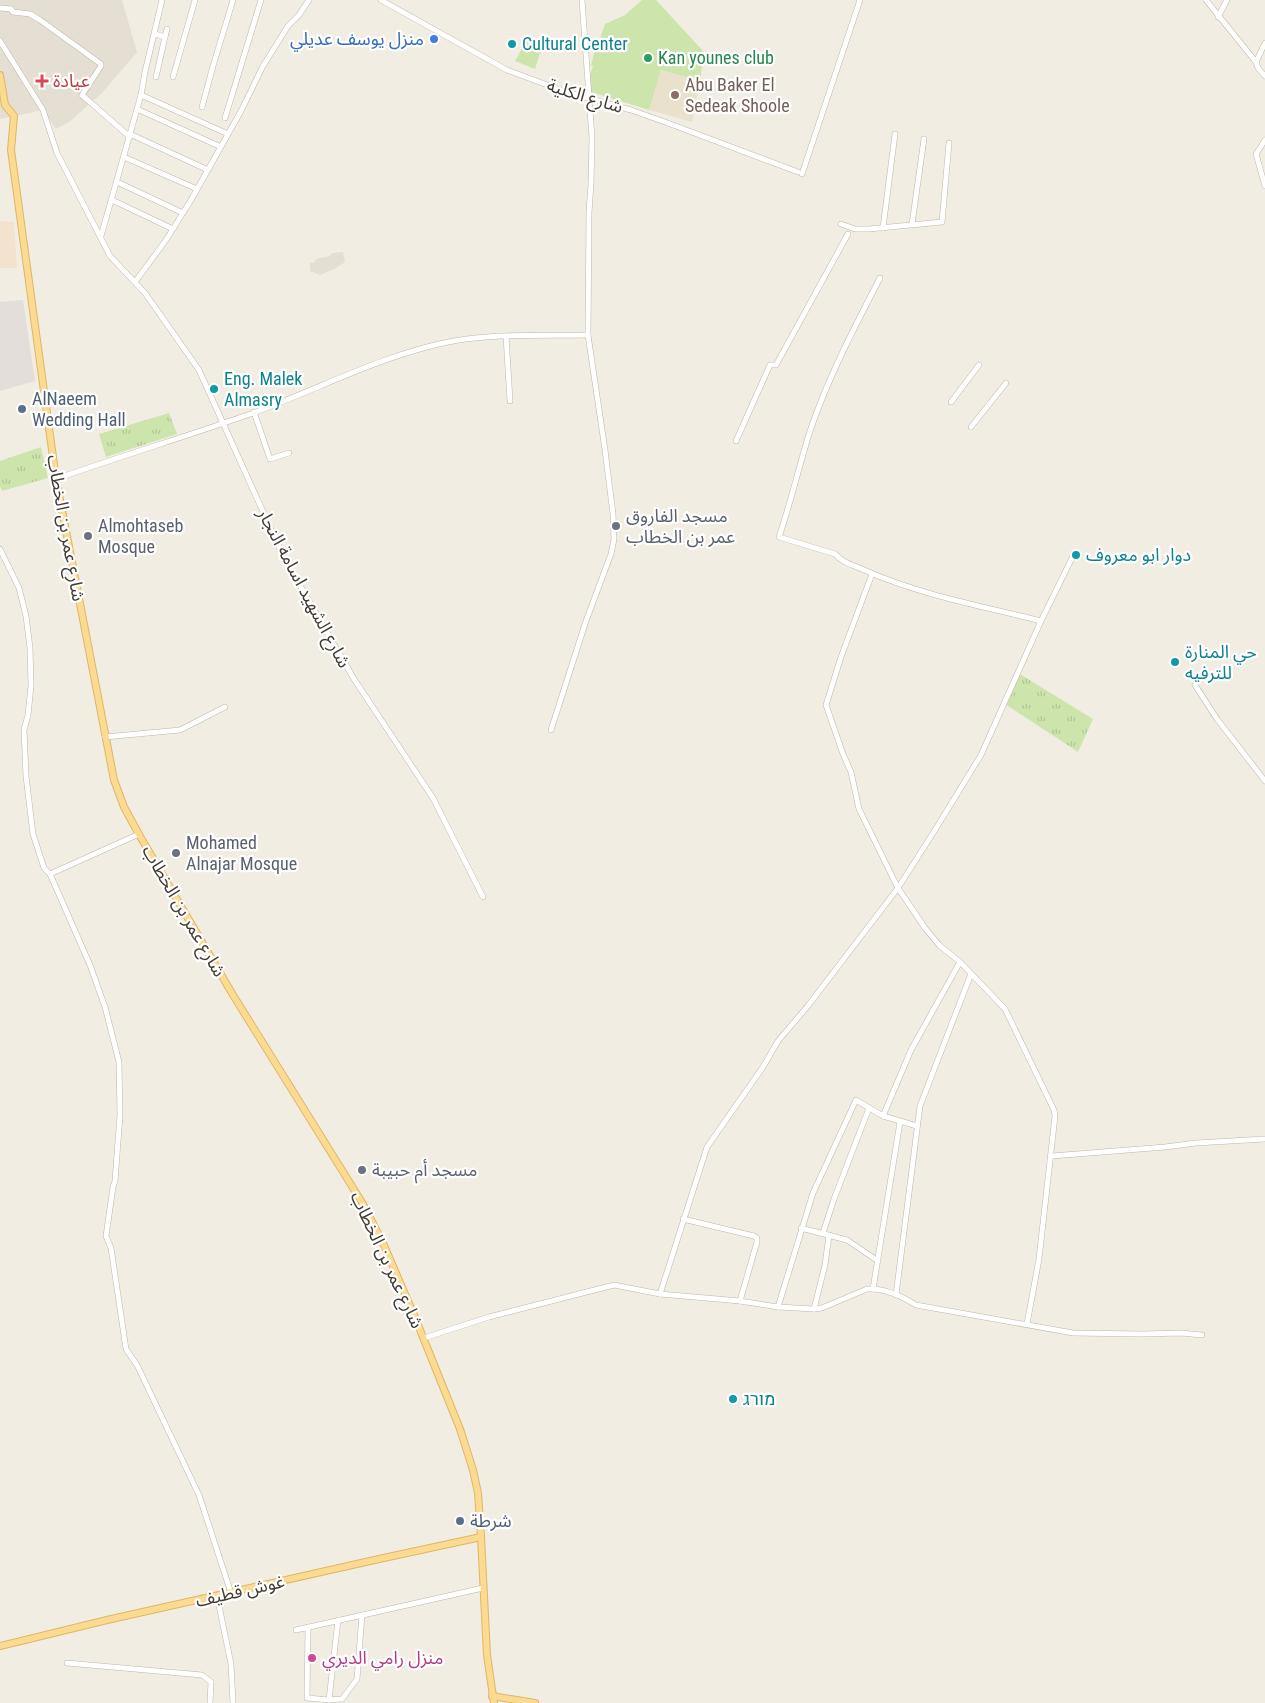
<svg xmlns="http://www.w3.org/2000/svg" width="1265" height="1703" font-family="'Roboto Condensed','Noto Sans Arabic',Heebo,sans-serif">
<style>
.residential{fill:#e5ded2}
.commercial{fill:#f3e3ce}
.industrial{fill:#e3ded9}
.education{fill:#eae1cd}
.green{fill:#cde5ad}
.park{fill:url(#park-tufts)}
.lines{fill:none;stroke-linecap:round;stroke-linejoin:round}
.minor-casing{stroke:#bfb7a9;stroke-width:6}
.major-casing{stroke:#e0b663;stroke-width:8}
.minor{stroke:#fff;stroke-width:5}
.major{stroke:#fbda92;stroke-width:6}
.shop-dot{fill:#3f7fe0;stroke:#fff;stroke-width:2}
.culture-dot{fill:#0f9aa8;stroke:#fff;stroke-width:2}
.leisure-dot{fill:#2e9e5b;stroke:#fff;stroke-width:2}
.health-dot{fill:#e0444e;stroke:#fff;stroke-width:2}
.education-dot{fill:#8d6e63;stroke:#fff;stroke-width:2}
.service-dot{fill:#5c6f8a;stroke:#fff;stroke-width:2}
.worship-dot{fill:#6b7280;stroke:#fff;stroke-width:2}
.hotel-dot{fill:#d1479c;stroke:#fff;stroke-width:2}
.labels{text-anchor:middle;stroke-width:4.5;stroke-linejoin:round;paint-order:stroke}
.shop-label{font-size:18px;fill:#366cbe;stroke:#fff;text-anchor:end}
.culture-label{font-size:18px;fill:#0d838f;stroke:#fff;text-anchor:start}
.leisure-label{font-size:18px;fill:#27864d;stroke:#fff;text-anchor:start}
.health-label{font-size:18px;fill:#be3a42;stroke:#fff;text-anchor:start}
.education-label{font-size:18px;fill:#785e54;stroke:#fff;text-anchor:start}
.street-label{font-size:18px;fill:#433c34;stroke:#fff}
.service-label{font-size:18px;fill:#4e5e75;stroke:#fff;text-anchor:start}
.worship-label{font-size:18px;fill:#5b616d;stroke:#fff;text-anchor:start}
.hotel-label{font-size:18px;fill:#b23c85;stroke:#fff;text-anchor:start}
</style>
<defs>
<pattern id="park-tufts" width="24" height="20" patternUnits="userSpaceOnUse" patternTransform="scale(1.25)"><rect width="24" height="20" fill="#cde5ad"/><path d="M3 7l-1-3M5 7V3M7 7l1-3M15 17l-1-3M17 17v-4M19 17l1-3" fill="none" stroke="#b1c595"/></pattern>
</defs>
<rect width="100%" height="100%" fill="#f1ede3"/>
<g class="residential">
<path d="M 0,0 L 122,0 L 137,52 L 102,93 L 69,122 L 56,129 L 43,110 L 0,119 Z"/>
<path d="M 343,252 L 345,262 L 334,269 L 320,275 L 310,271 L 310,263 L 315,262 L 316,259 L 330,256 L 332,253 Z"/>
</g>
<path class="commercial" d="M 0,221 L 14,222 L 17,268 L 0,268 Z"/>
<path class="industrial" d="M 23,300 L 35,381 L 0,391 L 0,302 Z"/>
<path class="education" d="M 661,70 L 700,81 L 692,122 L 649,110 Z"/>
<g class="green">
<path d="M 642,0 L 656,0 L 704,52 L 700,81 L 661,70 L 649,110 L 591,92 L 587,85 L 593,66 L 591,65 L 598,39 L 600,39 L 605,24 L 625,15 Z"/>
<path d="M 529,41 L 541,45 L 542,47 L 535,69 L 515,61 L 525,43 Z"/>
</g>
<g class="park">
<path d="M 169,413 L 177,434 L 106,457 L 99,434 Z"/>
<path d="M 41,447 L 48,478 L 2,491 L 0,486 L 0,461 Z"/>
<path d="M 1020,674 L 1093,719 L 1078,752 L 1005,704 Z"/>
</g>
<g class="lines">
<g class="minor-casing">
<g id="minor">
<path d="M 381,0 L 507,70 L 566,92 L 631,110 L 665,122 L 798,172"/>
<path d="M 1206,0 L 1256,62 L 1258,68 L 1265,76"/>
<path d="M 0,8 L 11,9 L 13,12 L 30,14 L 40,20 L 101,64 L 101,66 L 82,95 L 130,137"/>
<path d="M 1218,17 L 1227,0"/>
<path d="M 155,34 L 165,37 L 167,29"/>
<path d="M 0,41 L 43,110 L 57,153 L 110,256 L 145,293 L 199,370 L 284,558 L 354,679 L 433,798 L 483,897"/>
<path d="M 1256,62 L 1265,43"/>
<path d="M 156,77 L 165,37"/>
<path d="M 173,77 L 195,0"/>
<path d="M 141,95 L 145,72 L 162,0"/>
<path d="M 202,107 L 213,66 L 233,0"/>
<path d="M 137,109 L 221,147"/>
<path d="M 225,118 L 261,0"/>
<path d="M 130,134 L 208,170"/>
<path d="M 1265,140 L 1256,154 L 1265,186"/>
<path d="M 124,157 L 197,189"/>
<path d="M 802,174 L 860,0"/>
<path d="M 117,182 L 183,213"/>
<path d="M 112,200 L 173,229"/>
<path d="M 841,224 L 855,229 L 869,229 L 942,222 L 949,143"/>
<path d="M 912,224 L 924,139"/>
<path d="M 883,228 L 895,134"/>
<path d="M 101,236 L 141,95 L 228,134"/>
<path d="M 880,278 C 854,328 828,378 810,431 C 799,466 791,502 779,537 L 835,554 C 843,563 853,565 864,570 C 920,595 982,606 1041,621"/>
<path d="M 135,282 L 166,240 L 191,200 L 241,111 L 263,66 L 288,26 L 299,15 L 309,0"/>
<path d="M 506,336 L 510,401"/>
<path d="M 951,402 L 979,365"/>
<path d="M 254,412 L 270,459 L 289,453"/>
<path d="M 971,427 L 1006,383"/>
<path d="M 736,441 L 770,365 L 776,365 L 848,234"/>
<path d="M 56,479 C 121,456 188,436 253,413 C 319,389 380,356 448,342 C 494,333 542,336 588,335"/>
<path d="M 0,549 L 19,588 L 26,616 L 30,648 L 31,686 L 28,715 L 24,730 L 26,776 L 33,834 L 44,868 L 50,874 L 90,965 L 105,1007 L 119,1062 L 120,1115 L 115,1181 L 113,1187 L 106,1236 L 111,1248 L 126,1349 L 137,1365 L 199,1495 L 231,1593"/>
<path d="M 872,574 L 841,657 L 826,705 L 843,754 L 851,772 L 859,809 L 898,888 L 925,928 L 939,945 L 960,962 L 1005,1009 L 1054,1110 L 1055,1116 L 1039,1259 L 1027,1324"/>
<path d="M 1195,685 L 1217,719 L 1265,781"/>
<path d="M 551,730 L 586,621 L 611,554 L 614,539 L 613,514 L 605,450 L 588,335 L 589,212 L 591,184 L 592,138 L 582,0"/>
<path d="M 105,737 L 180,730 L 225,707"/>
<path d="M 50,874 L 139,834"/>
<path d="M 883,1116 L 911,1050 L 960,962"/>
<path d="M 1052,1156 L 1165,1147 L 1196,1143 L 1265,1139"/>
<path d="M 683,1219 L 754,1236 L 757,1238 L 757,1242 L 740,1301"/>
<path d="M 801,1228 L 847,1240 L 878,1261"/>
<path d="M 823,1233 L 834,1199 L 869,1108"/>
<path d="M 873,1289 L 900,1122"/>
<path d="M 660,1294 L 707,1147 L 763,1067 L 778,1041 L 807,1007 L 898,888 L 935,830 L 981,755 L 1041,621 L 1074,554"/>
<path d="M 896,1295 L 920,1106 L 971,974"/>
<path d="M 778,1307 L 813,1193 L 856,1100 L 883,1116 L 917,1126"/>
<path d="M 814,1309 L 825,1265 L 829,1235"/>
<path d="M 424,1338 L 489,1317 L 614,1285 L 660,1294 L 740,1301 L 778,1307 L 814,1309 L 822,1308 L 867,1289 C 884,1288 902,1296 916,1305 L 1073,1333 L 1142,1334 L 1181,1333 L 1202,1335"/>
<path d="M 217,1596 L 231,1664 L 233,1703"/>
<path d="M 308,1627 L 307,1698 L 329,1700 L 342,1699 L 357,1679 L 362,1615"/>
<path d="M 296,1630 L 483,1588"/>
<path d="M 67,1663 L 202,1675 L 211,1682 L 210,1703"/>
<path d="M 329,1700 L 338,1620"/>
</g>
</g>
<g class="major-casing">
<g id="major">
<path d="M 0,75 L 5,105 L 14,116 L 11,150 L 56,479 L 114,780 L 124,807 L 141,838 L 233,995 L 363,1204 L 383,1243 L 414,1315 L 460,1429 L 473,1470 L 478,1493 L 481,1537 L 487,1655 L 494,1703"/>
<path d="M 0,1646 L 107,1620 L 379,1559 L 481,1537"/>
<path d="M 492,1696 L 535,1703"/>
</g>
</g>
<use href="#minor" class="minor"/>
<use href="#major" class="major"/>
</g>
<circle class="shop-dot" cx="434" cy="39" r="5"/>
<g class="culture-dot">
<circle cx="512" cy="44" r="5"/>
<circle cx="214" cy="389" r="5"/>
<circle cx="1076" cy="555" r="5"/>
<circle cx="1175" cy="662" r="5"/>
<circle cx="733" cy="1399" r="5"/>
</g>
<circle class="leisure-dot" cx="648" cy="58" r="5"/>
<path class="health-dot" d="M39.5 73.5h5v5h5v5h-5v5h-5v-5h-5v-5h5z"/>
<circle class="education-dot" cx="675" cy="95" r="5"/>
<g class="service-dot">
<circle cx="22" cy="409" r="5"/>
<circle cx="460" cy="1521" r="5"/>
</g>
<g class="worship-dot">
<circle cx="616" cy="526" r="5"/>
<circle cx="88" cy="536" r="5"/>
<circle cx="176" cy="853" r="5"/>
<circle cx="362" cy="1170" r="5"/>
</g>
<circle class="hotel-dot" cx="312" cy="1658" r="5"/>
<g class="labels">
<g class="shop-label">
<text x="424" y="45">منزل يوسف عديلي</text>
</g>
<g class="culture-label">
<text x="522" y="50">Cultural Center</text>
<text x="224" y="385">Eng. Malek<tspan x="224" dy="21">Almasry</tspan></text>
<text x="1086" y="561">دوار ابو معروف</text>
<text x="1185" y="658">حي المنارة<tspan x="1185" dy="21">للترفيه</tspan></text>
<text x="743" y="1405">מורג</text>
</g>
<g class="leisure-label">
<text x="658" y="64">Kan younes club</text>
</g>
<g class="health-label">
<text x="53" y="87">عيادة</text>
</g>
<g class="education-label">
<text x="685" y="91">Abu Baker El<tspan x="685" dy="21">Sedeak Shoole</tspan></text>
</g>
<g class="street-label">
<text transform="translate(585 96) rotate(17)" y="6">شارع الكلية</text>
<text transform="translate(66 528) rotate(80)" y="6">شارع عمر بن الخطاب</text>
<text transform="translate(304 588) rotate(62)" y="6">شارع الشهيد اسامة النجار</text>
<text transform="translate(184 911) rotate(60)" y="6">شارع عمر بن الخطاب</text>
<text transform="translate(387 1260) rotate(65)" y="6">شارع عمر بن الخطاب</text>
<text transform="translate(240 1591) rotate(-13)" y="6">غوش قطيف</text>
</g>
<g class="service-label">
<text x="32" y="405">AlNaeem<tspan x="32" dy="21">Wedding Hall</tspan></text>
<text x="470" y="1527">شرطة</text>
</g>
<g class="worship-label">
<text x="626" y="522">مسجد الفاروق<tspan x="626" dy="21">عمر بن الخطاب</tspan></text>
<text x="98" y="532">Almohtaseb<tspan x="98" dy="21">Mosque</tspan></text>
<text x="186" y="849">Mohamed<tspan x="186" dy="21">Alnajar Mosque</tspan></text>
<text x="372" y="1176">مسجد أم حبيبة</text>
</g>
<g class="hotel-label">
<text x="322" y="1664">منزل رامي الديري</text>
</g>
</g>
</svg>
